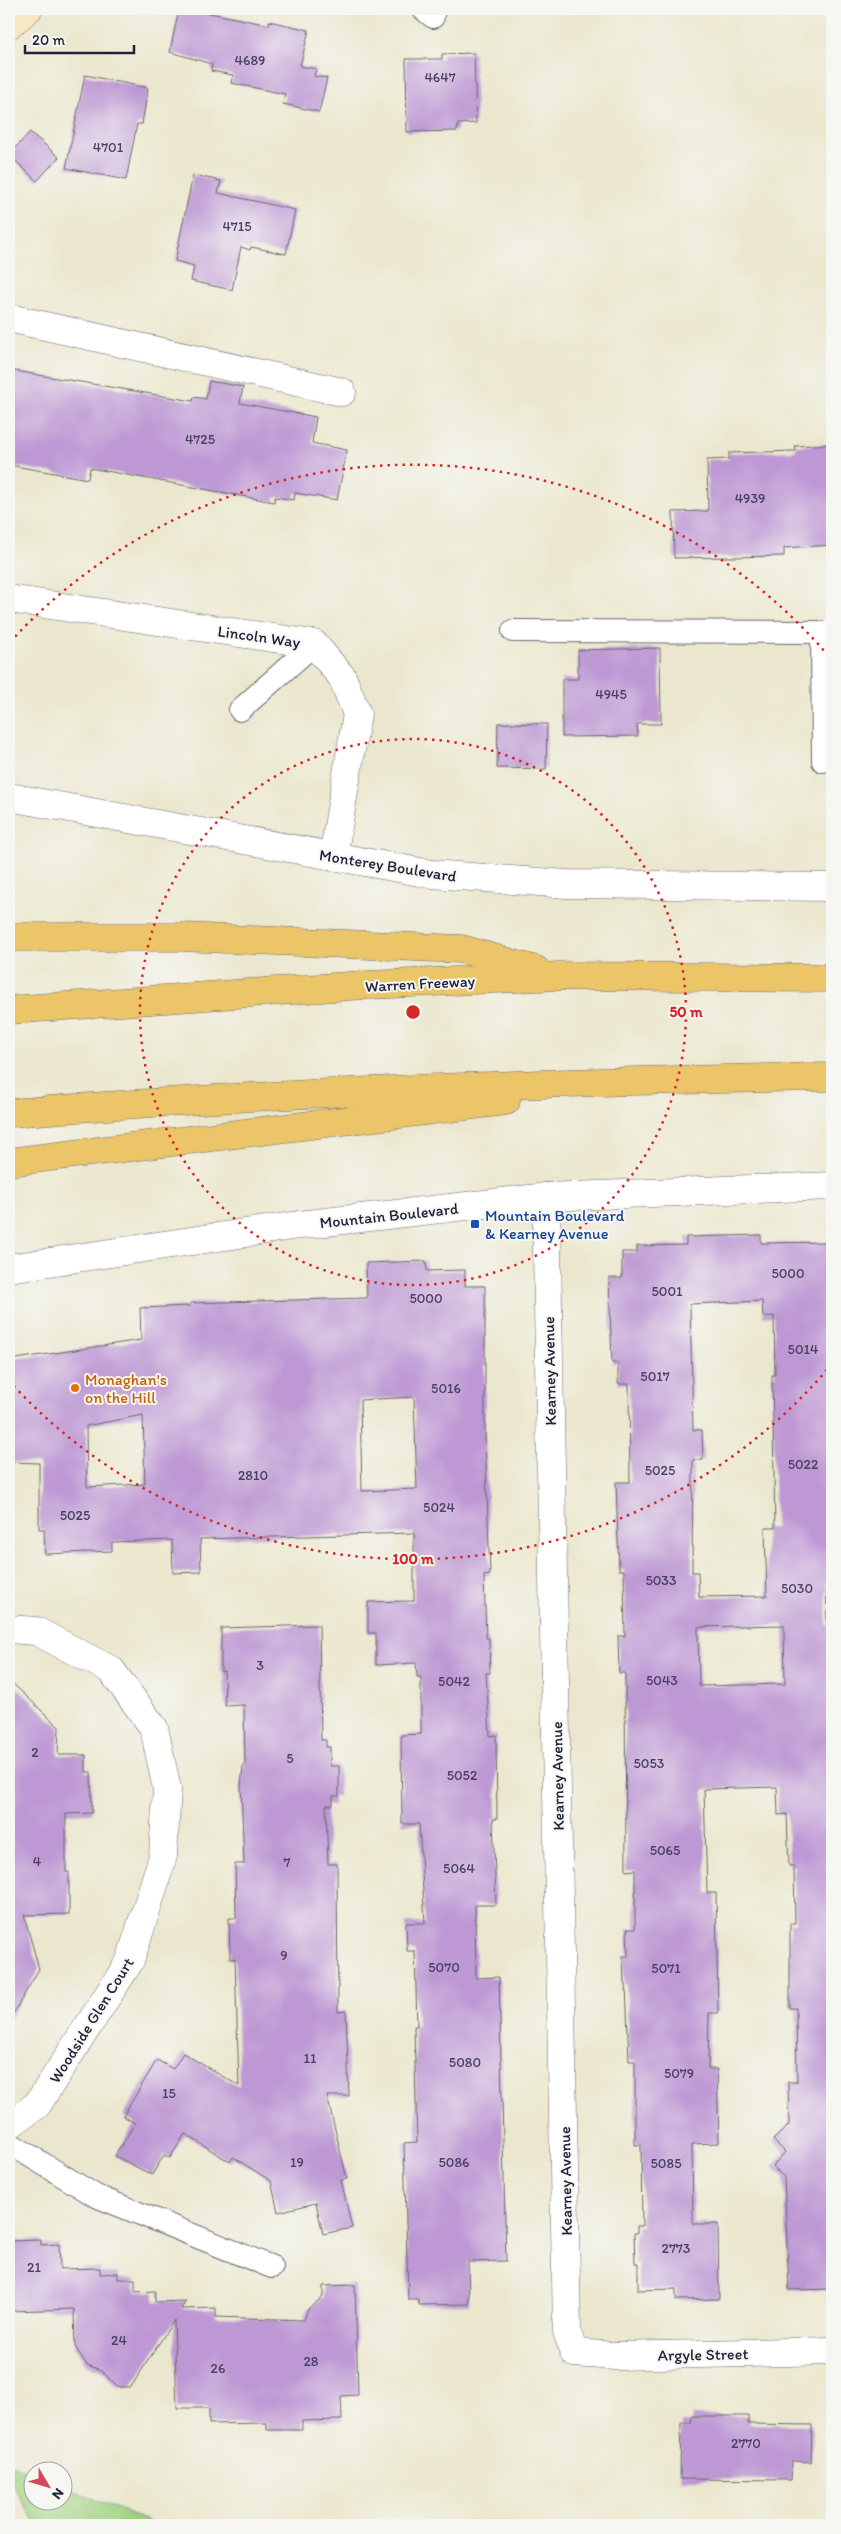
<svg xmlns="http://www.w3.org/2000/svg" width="841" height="2534" font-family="Itim,sans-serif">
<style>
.green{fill:#a0d17f;stroke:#617a5d}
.building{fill:#bd98d4;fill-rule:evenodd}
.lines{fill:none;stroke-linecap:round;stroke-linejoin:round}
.service-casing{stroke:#68676e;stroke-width:24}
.minor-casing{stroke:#68676e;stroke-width:29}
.tertiary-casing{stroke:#68676e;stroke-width:29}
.secondary-casing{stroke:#68676e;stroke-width:29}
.motorway-casing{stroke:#68676e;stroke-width:29}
.service{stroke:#fff;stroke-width:22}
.minor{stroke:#fff;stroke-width:28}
.tertiary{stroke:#fff;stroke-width:28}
.secondary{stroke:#f7e8c3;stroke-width:28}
.motorway{stroke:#ecc569;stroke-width:28}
.ring{fill:none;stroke:#d62828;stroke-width:2.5;stroke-dasharray:2.5 5}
.transit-dot{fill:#1a4fb4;stroke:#f6f6f2;stroke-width:2}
.food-dot{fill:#e8710a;stroke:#f6f6f2;stroke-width:2}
.labels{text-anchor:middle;stroke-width:4;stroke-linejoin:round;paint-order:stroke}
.number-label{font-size:14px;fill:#494061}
.street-label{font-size:16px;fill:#22223b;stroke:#f6f6f2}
.transit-label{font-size:16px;fill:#164399;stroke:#f6f6f2;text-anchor:start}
.food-label{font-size:16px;fill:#c56008;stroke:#f6f6f2;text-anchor:start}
.centre{fill:#d62828;stroke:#f6f6f2;stroke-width:2.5}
.ring-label{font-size:15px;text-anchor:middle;font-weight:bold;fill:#d62828;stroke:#f6f6f2;stroke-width:4;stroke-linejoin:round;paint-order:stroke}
</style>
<rect width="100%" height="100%" fill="#f6f6f2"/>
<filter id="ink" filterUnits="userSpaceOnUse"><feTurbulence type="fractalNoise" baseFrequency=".02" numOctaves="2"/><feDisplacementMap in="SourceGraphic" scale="10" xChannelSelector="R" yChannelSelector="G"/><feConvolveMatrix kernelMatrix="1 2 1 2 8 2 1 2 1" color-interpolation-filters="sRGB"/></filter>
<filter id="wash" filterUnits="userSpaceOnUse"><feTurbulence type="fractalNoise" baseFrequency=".0096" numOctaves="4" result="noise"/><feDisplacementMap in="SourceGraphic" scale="20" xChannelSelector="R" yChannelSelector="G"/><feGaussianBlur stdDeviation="1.12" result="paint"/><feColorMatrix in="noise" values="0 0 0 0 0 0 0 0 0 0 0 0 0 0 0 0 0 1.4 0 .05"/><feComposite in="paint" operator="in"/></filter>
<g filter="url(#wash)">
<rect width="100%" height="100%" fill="#ebe7ce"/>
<path class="green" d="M 9,2463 L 32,2473 L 32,2502 L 62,2502 L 63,2486 L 156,2525 L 37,2525 L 9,2480 Z"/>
<g id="blocks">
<g class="building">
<path d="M 179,9 L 190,9 L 269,25 L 269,21 L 309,30 L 300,66 L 316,69 L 314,76 L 327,78 L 319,112 L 283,104 L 285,94 L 231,83 L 233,75 L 211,71 L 212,64 L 170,52 Z"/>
<path d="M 474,53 L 476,123 L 458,124 L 457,131 L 407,132 L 406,59 L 442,59 L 442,54 Z"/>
<path d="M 85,75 L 148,88 L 142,124 L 137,124 L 126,180 L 66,168 Z"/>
<path d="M 30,132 L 59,157 L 37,181 L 9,155 Z"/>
<path d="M 193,175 L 221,181 L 218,193 L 295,210 L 286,254 L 251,247 L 250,250 L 241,247 L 232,290 L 191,281 L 194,266 L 175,261 Z"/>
<path d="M 9,370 L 193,401 L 194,397 L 206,399 L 209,381 L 243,387 L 240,403 L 316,417 L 312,443 L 347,450 L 337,500 L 295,493 L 294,500 L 275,497 L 274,502 L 90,468 L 88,479 L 9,465 Z"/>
<path d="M 832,444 L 832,545 L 784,548 L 784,556 L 674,558 L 673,512 L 708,511 L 707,460 L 729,459 L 729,453 L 796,451 L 795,446 Z"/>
<path d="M 660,648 L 661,724 L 637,724 L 638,736 L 562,737 L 562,679 L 578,679 L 578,650 Z"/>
<path d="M 498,723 L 547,724 L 546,769 L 497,768 Z"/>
<path d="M 761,1235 L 761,1243 L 832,1242 L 832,1568 L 826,1568 L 827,1626 L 832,1626 L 832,2289 L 789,2290 L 784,2177 L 772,2167 L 785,2152 L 773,2140 L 789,2125 L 788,2082 L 797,2082 L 796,2008 L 790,2008 L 790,1923 L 795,1923 L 794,1866 L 789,1866 L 787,1814 L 778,1815 L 777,1787 L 704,1789 L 707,1893 L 716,1893 L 718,2013 L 709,2013 L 708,2069 L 717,2069 L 719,2143 L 692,2144 L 693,2224 L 718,2224 L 719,2299 L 676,2300 L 676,2289 L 638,2290 L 638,2263 L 635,2263 L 634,2233 L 637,2233 L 637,2226 L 642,2226 L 641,2145 L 635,2145 L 635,2061 L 629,2061 L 626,1984 L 624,1984 L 623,1956 L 628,1956 L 627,1929 L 635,1929 L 635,1870 L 626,1871 L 625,1673 L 619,1673 L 618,1636 L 625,1636 L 624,1570 L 619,1570 L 616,1482 L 630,1482 L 629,1384 L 618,1384 L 618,1363 L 612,1363 L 609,1278 L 622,1278 L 622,1252 L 637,1252 L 637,1246 L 686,1245 L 686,1237 ZM 762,1301 L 763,1317 L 774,1316 L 775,1375 L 772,1375 L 775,1528 L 765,1528 L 767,1596 L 699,1597 L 698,1572 L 692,1572 L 693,1460 L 703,1460 L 702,1430 L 693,1430 L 690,1304 ZM 784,1625 L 785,1684 L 699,1686 L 698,1627 Z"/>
<path d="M 426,1261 L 427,1271 L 465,1270 L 465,1286 L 485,1286 L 485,1437 L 490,1575 L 484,1576 L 486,1638 L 489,1638 L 490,1673 L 486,1673 L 490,1736 L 496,1735 L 497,1819 L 493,1819 L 496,1905 L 475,1905 L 476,1978 L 499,1977 L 506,2261 L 468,2262 L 469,2304 L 419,2305 L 418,2299 L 408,2299 L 404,2143 L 417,2142 L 414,2026 L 417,2026 L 415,1951 L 407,1951 L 406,1923 L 425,1923 L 419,1824 L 402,1824 L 401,1735 L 421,1734 L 421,1677 L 417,1677 L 416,1663 L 376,1665 L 376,1633 L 368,1633 L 368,1602 L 414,1601 L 414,1533 L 200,1539 L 201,1572 L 173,1573 L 172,1540 L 112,1542 L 112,1551 L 45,1554 L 44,1529 L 39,1529 L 39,1463 L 9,1462 L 9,1360 L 141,1340 L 140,1308 L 190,1306 L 190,1303 L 367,1298 L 366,1263 ZM 414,1397 L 417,1489 L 362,1491 L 360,1400 ZM 143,1415 L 145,1484 L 87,1487 L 86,1426 Z"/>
<path d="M 319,1625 L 321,1740 L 326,1740 L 326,1747 L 330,1747 L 330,1766 L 339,1766 L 339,1796 L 333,1796 L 333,1805 L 326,1805 L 328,1864 L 337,1864 L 338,2012 L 346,2011 L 349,2096 L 327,2096 L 347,2179 L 341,2180 L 352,2228 L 323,2234 L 316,2203 L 278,2212 L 271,2181 L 233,2157 L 230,2162 L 185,2134 L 170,2158 L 164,2155 L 152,2175 L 115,2156 L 135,2123 L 123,2116 L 157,2060 L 173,2069 L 183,2053 L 239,2086 L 235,1959 L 230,1959 L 229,1918 L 236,1918 L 235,1864 L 244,1864 L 241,1786 L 243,1766 L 245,1766 L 244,1705 L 225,1706 L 224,1671 L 221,1672 L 221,1628 Z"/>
<path d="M 9,1680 L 59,1727 L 58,1755 L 86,1755 L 86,1772 L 91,1772 L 92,1813 L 66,1814 L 66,1872 L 69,1872 L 69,1914 L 24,1915 L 39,1969 L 9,2021 Z"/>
<path d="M 41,2240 L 41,2245 L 59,2244 L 60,2269 L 100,2268 L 100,2274 L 118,2273 L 118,2279 L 135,2279 L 135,2292 L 155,2291 L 155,2302 L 186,2301 L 181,2309 L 216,2308 L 216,2317 L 304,2320 L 308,2309 L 323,2297 L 323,2286 L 355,2285 L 358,2395 L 341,2396 L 342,2420 L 302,2421 L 302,2430 L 267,2430 L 267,2423 L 209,2424 L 209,2408 L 177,2408 L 174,2320 L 131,2387 L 117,2387 L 101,2370 L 87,2365 L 75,2347 L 74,2309 L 9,2311 L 9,2241 Z"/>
<path d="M 692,2416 L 748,2416 L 748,2424 L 812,2425 L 811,2462 L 792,2461 L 791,2480 L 680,2479 L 681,2423 L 691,2423 Z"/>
</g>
</g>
</g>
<g filter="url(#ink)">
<use href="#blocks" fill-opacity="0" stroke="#68676e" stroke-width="1"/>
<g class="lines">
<g class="service-casing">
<g id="service">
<path d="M 423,9 L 433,17"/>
<path d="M 513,631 L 822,632"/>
<path d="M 240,710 L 314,644"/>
<path d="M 823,761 L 822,632 L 832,632"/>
<path d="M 9,2143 L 96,2196 L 272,2267"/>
</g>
</g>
<g class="minor-casing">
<g id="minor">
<path d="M 9,318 L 342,392"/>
<path d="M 9,599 L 314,644 L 342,677 L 357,714 L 333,857"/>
<path d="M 546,1197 L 567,2332 L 574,2353 L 615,2356 L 832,2351"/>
<path d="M 9,1629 L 36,1631 L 111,1670 L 154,1728 L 167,1789 L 163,1856 L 130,1961 L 37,2105 L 9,2125"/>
</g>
</g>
<g class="tertiary-casing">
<g id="tertiary">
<path d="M 9,797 L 431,874 L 567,884 L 832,887"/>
<path d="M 9,1268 L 299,1225 L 546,1197 L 832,1186"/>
</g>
</g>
<g class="secondary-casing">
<path id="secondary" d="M 9,25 L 28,9"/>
</g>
<g class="motorway-casing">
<g id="motorway">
<path d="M 9,937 L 182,937 L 461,949 L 536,970"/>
<path d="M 9,1010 L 349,986 L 559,976 L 832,978"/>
<path d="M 9,1113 C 283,1092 558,1081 832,1077"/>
<path d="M 9,1162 L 506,1101"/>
</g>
</g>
<use href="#service" class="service"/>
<use href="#minor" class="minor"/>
<use href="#tertiary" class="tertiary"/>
<use href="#secondary" class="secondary"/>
<use href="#motorway" class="motorway"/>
</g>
</g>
<g class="ring">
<circle cx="413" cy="1012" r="273"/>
<path d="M832 1364A547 547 0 0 1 10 1382M10 642A547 547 0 0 1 832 660"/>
</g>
<rect class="transit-dot" x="470" y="1219" width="10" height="10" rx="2.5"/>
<circle class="food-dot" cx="75" cy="1388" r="5"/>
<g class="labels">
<g class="number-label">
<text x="250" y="65">4689</text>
<text x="440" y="82">4647</text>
<text x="108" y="152">4701</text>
<text x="237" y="231">4715</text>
<text x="200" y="444">4725</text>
<text x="750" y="503">4939</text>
<text x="611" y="699">4945</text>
<text x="788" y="1278">5000</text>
<text x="667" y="1296">5001</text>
<text x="426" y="1303">5000</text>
<text x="803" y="1354">5014</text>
<text x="655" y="1381">5017</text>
<text x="446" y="1393">5016</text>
<text x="803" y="1469">5022</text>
<text x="660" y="1475">5025</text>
<text x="253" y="1480">2810</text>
<text x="439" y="1512">5024</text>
<text x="75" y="1520">5025</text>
<text x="661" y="1585">5033</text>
<text x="797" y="1593">5030</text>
<text x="260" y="1670">3</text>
<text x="662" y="1685">5043</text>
<text x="454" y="1686">5042</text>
<text x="35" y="1757">2</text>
<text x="290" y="1763">5</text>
<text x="649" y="1768">5053</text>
<text x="462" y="1780">5052</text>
<text x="665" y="1855">5065</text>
<text x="37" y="1866">4</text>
<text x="287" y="1867">7</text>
<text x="459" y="1873">5064</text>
<text x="284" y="1960">9</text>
<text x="444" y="1972">5070</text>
<text x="666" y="1973">5071</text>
<text x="310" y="2063">11</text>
<text x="465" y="2067">5080</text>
<text x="679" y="2078">5079</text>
<text x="169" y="2098">15</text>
<text x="297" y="2167">19</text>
<text x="454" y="2167">5086</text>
<text x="666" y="2168">5085</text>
<text x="676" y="2253">2773</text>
<text x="34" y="2272">21</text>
<text x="119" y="2345">24</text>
<text x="311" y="2366">28</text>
<text x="218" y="2373">26</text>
<text x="746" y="2448">2770</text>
</g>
<g class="street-label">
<text transform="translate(259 636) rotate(8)" y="6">Lincoln Way</text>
<text transform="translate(388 865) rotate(9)" y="6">Monterey Boulevard</text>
<text transform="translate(420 983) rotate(-3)" y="6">Warren Freeway</text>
<text transform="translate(389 1215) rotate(-6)" y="6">Mountain Boulevard</text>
<text transform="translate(549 1371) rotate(-91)" y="6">Kearney Avenue</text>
<text transform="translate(557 1776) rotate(-91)" y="6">Kearney Avenue</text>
<text transform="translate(91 2020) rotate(-58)" y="6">Woodside Glen Court</text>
<text transform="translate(565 2181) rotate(-91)" y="6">Kearney Avenue</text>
<text transform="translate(703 2354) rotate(-1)" y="6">Argyle Street</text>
</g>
<g class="transit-label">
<text x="485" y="1221">Mountain Boulevard<tspan x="485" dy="18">&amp; Kearney Avenue</tspan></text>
</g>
<g class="food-label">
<text x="85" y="1385">Monaghan's<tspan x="85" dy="18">on the Hill</tspan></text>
</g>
</g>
<circle cx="413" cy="1012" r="8" class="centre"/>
<g class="ring-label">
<text x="686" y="1017">50 m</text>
<text x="413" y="1564">100 m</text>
</g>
<rect width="841" height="2534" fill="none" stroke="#f6f6f2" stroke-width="30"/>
<g transform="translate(48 2486) rotate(128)"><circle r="24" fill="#f6f6f2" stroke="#a1a1a9"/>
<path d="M0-4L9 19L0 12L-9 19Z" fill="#d1495b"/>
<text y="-8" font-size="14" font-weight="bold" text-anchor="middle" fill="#22223b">N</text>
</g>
<path d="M25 45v8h109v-8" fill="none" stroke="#22223b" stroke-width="2.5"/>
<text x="32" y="45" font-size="15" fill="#22223b" stroke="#f6f6f2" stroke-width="4" paint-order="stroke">20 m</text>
</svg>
